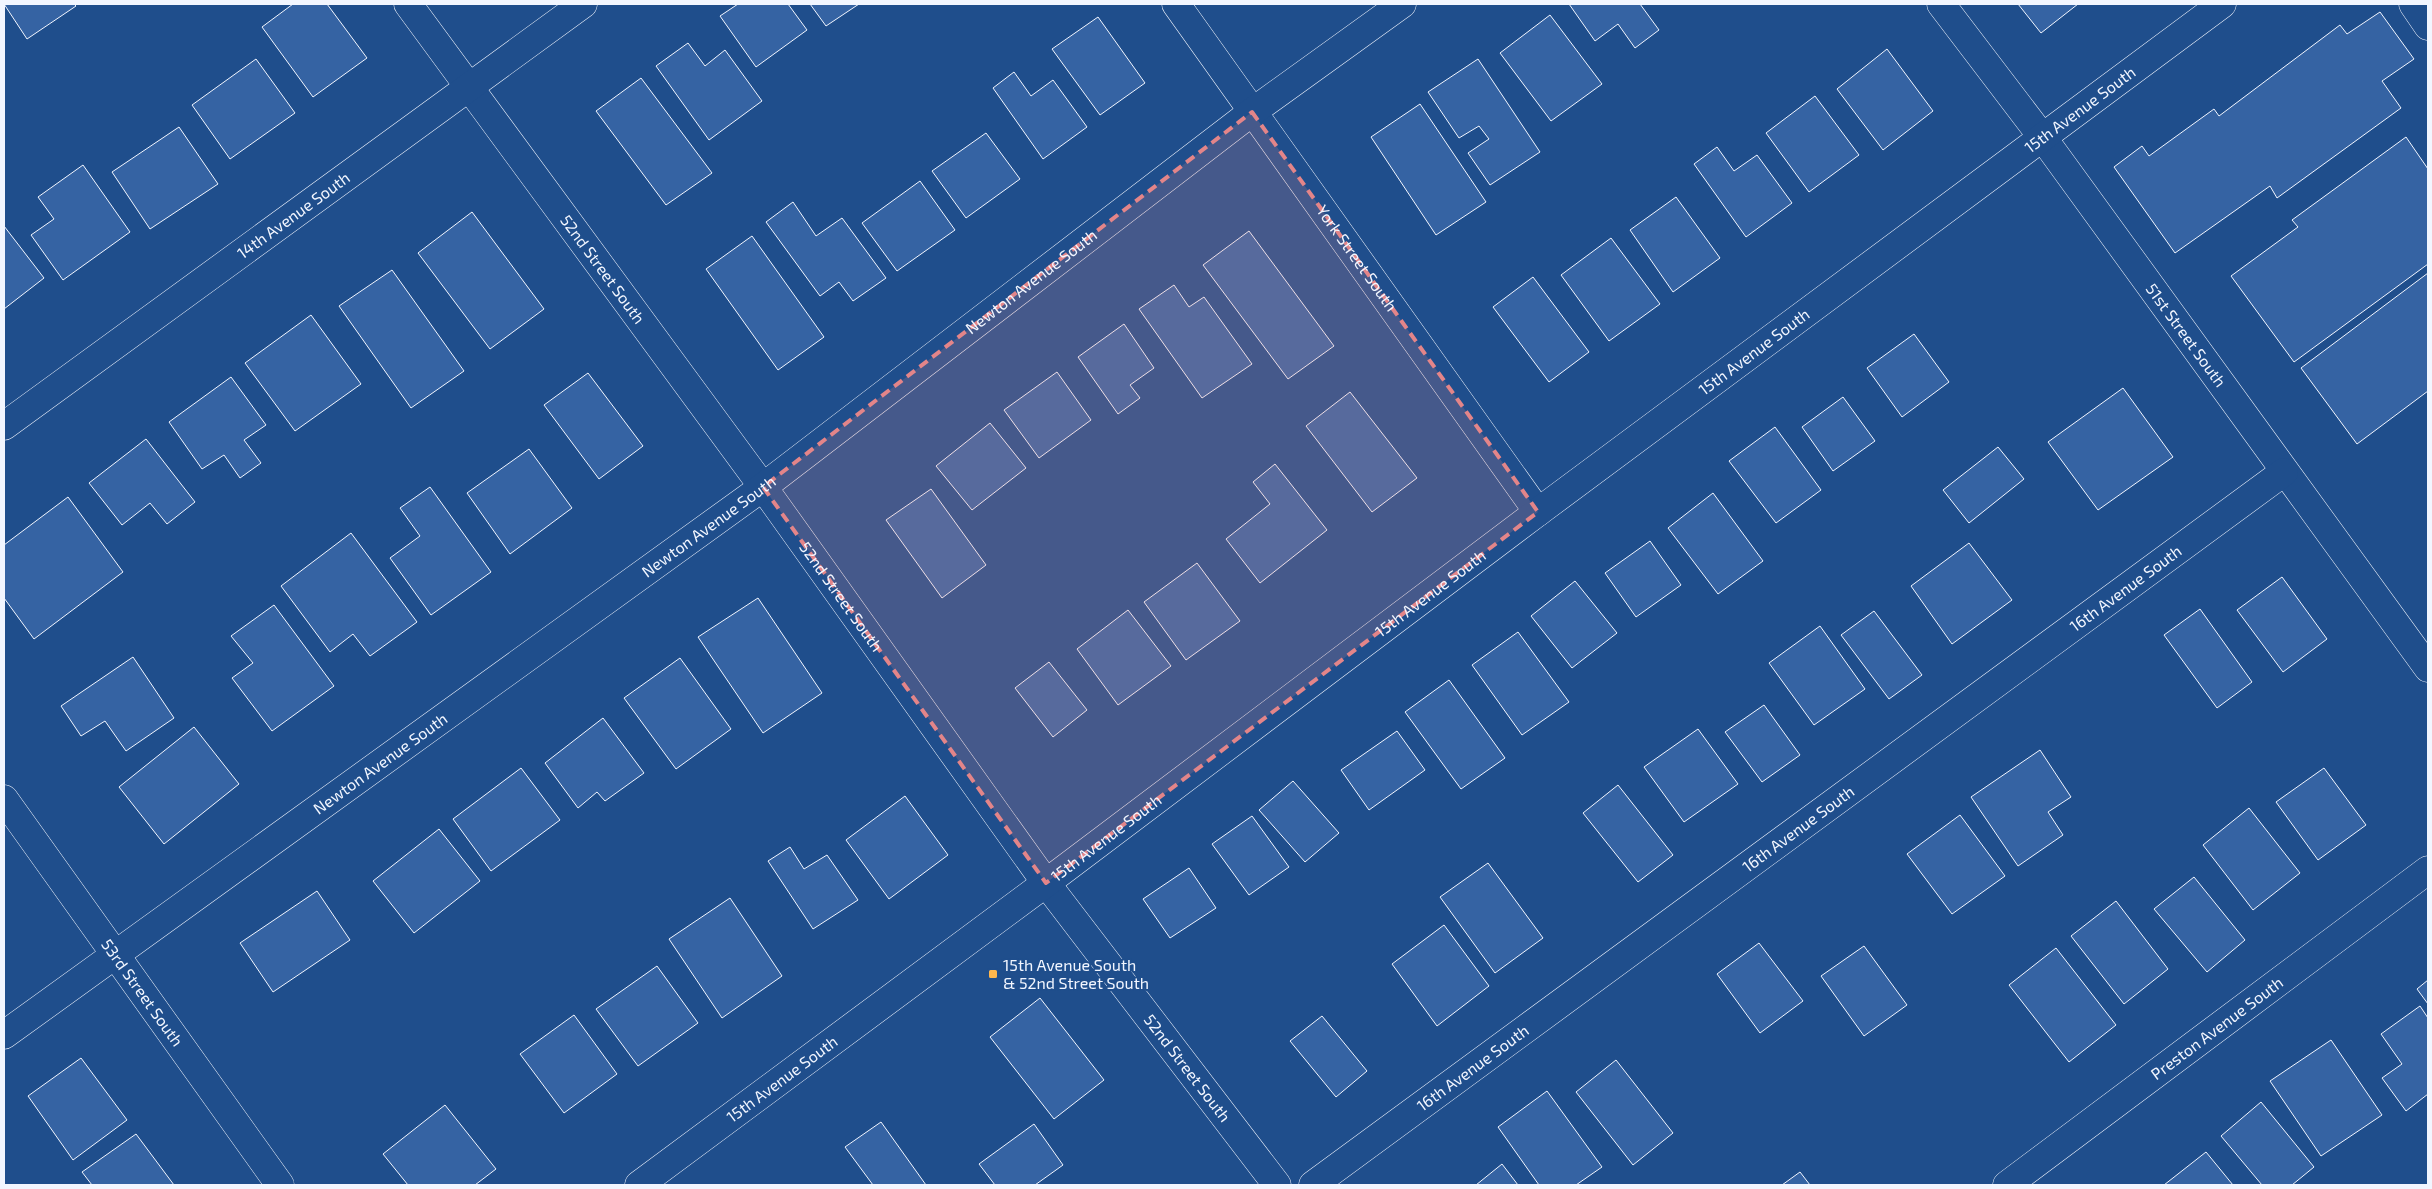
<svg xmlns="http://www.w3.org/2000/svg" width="2432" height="1189" font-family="'Exo 2',sans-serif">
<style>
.building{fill:#3563a3;stroke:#f2f6ff}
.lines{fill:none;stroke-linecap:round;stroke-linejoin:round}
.minor-casing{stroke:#f2f6ff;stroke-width:29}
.minor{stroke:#1f4e8c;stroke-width:28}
.marked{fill:#e38589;fill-opacity:0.2;stroke:#e38589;stroke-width:4;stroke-dasharray:10 6;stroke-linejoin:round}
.poi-dot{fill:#ffb74d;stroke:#1f4e8c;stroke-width:2}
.labels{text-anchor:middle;stroke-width:4;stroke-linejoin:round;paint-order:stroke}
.street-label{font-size:16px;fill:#f2f6ff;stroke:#1f4e8c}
.poi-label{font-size:16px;fill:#f2f6ff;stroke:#1f4e8c;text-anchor:start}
</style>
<rect width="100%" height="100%" fill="#1f4e8c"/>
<g class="building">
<path d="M 4,4 L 74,4 L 76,6 L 27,39 Z"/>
<path d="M 293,4 L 327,4 L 367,58 L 313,97 L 262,27 Z"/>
<path d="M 738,4 L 788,4 L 807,30 L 756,67 L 720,16 Z"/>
<path d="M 810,4 L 859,4 L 826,26 Z"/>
<path d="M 1569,4 L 1640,4 L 1659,30 L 1635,48 L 1618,24 L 1595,41 Z"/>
<path d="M 2018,4 L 2078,4 L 2041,33 Z"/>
<path d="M 2380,12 L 2414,59 L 2382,81 L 2401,108 L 2277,198 L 2270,186 L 2175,253 L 2114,167 L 2142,146 L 2149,156 L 2214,109 L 2219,116 L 2340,25 L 2347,34 Z"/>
<path d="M 1550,15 L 1602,84 L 1551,121 L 1500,53 Z"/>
<path d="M 1098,17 L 1145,83 L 1100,115 L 1052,49 Z"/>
<path d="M 688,43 L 705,66 L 725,50 L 762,101 L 709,140 L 656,66 Z"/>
<path d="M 1887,49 L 1933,111 L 1883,150 L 1837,89 Z"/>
<path d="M 256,59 L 295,113 L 230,159 L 192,105 Z"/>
<path d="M 1478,59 L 1540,152 L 1490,185 L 1468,153 L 1489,139 L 1479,126 L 1459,138 L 1428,92 Z"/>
<path d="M 1014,72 L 1031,96 L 1053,80 L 1087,127 L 1043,159 L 993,88 Z"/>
<path d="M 641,78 L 712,173 L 666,205 L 596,111 Z"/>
<path d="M 1815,96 L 1859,155 L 1809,192 L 1766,133 Z"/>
<path d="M 1420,104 L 1486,202 L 1436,235 L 1371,137 Z"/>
<path d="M 179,127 L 218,184 L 150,229 L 112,172 Z"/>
<path d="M 986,133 L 1020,179 L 966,218 L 932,171 Z"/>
<path d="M 2406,137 L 2428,169 L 2428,264 L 2294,362 L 2231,276 L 2298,227 L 2292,220 Z"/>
<path d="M 1717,147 L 1734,171 L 1757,155 L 1792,203 L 1746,237 L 1694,164 Z"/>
<path d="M 83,165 L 130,232 L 63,280 L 31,235 L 54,219 L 38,197 Z"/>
<path d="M 920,181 L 955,230 L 897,271 L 862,223 Z"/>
<path d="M 1676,197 L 1720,258 L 1673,292 L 1630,230 Z"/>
<path d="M 793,202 L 816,236 L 842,218 L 886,278 L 853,301 L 839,282 L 820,296 L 766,222 Z"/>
<path d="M 472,212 L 544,309 L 490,349 L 418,253 Z"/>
<path d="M 4,226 L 44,278 L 4,309 Z"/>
<path d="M 1249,231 L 1334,346 L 1288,379 L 1203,265 Z"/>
<path d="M 752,236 L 824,337 L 778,370 L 706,269 Z"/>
<path d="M 1611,238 L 1660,304 L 1609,341 L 1561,275 Z"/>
<path d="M 392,270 L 464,371 L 411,408 L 339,306 Z"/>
<path d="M 2428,273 L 2428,391 L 2357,444 L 2301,368 Z"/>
<path d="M 1533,277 L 1589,352 L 1549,382 L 1493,307 Z"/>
<path d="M 1174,285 L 1189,307 L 1204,297 L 1252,364 L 1202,398 L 1139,309 Z"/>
<path d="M 311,315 L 361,384 L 295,431 L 245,363 Z"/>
<path d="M 1124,324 L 1154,368 L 1130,385 L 1140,398 L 1118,414 L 1078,357 Z"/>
<path d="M 1914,334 L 1949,382 L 1902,417 L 1867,368 Z"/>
<path d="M 1057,372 L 1091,420 L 1039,458 L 1004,410 Z"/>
<path d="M 588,373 L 643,446 L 599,479 L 544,405 Z"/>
<path d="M 231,377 L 266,425 L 244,440 L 261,463 L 240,478 L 224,455 L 202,469 L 169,422 Z"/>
<path d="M 2123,388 L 2173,457 L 2098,510 L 2048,442 Z"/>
<path d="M 1350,392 L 1417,478 L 1372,512 L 1306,426 Z"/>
<path d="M 1843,397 L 1875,441 L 1833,471 L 1802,427 Z"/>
<path d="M 990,423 L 1026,468 L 972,510 L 936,466 Z"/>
<path d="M 1775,427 L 1821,490 L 1776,523 L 1729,461 Z"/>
<path d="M 146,439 L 195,502 L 167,524 L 150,503 L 122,525 L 89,483 Z"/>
<path d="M 1998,447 L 2024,479 L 1969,523 L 1943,490 Z"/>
<path d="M 529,449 L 572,508 L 510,554 L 467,493 Z"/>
<path d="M 1275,464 L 1327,530 L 1260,583 L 1226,539 L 1270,504 L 1253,482 Z"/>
<path d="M 430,487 L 491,572 L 431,615 L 390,558 L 420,536 L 400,508 Z"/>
<path d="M 931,489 L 986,565 L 942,598 L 886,520 Z"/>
<path d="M 1713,493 L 1763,561 L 1718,594 L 1668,528 Z"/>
<path d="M 68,497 L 123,572 L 34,639 L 4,598 L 4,545 Z"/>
<path d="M 351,533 L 417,622 L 370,656 L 353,634 L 330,652 L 281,586 Z"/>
<path d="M 1650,541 L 1681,585 L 1636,617 L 1605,573 Z"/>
<path d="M 1969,543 L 2012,600 L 1952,644 L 1911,586 Z"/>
<path d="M 1197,563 L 1240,621 L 1186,660 L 1144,602 Z"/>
<path d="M 2282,577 L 2327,639 L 2283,672 L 2237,610 Z"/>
<path d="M 1575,581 L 1617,633 L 1572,668 L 1531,616 Z"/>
<path d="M 758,598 L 822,693 L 763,733 L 698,637 Z"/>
<path d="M 274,605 L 334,686 L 272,731 L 232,678 L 253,663 L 231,636 Z"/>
<path d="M 2200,609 L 2252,682 L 2217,708 L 2164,635 Z"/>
<path d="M 1128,610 L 1171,666 L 1118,705 L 1077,649 Z"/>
<path d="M 1874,611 L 1922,675 L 1889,699 L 1841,635 Z"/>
<path d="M 1820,626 L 1865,689 L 1814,725 L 1769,663 Z"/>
<path d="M 1518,632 L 1569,702 L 1522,735 L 1472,665 Z"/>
<path d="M 133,657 L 174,718 L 126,751 L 105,721 L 81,736 L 61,706 Z"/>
<path d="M 680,658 L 731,729 L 676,769 L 624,698 Z"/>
<path d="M 1049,662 L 1087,710 L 1053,737 L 1015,688 Z"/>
<path d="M 1449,680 L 1505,758 L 1461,789 L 1405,712 Z"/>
<path d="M 1764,705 L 1800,755 L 1762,782 L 1725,732 Z"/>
<path d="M 603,718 L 644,773 L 605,801 L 597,792 L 578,808 L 545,763 Z"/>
<path d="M 194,727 L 239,784 L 164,844 L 119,787 Z"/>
<path d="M 1698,729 L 1738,784 L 1684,822 L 1644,767 Z"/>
<path d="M 1397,731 L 1425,770 L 1369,810 L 1341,770 Z"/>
<path d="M 2040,750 L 2071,797 L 2048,812 L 2063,835 L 2018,866 L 1971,797 Z"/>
<path d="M 521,768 L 560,820 L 491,871 L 453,819 Z"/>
<path d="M 2324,768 L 2366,825 L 2318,860 L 2276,802 Z"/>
<path d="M 1293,781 L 1339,833 L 1305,862 L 1259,810 Z"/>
<path d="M 1618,785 L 1673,855 L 1638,882 L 1583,813 Z"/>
<path d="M 905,796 L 948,855 L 889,899 L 846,840 Z"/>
<path d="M 2249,808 L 2300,873 L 2253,910 L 2203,845 Z"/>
<path d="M 1960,815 L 2005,876 L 1952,914 L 1907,854 Z"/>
<path d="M 1252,816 L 1289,867 L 1249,895 L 1212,844 Z"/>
<path d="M 439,829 L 480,881 L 414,933 L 373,881 Z"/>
<path d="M 790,847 L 804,869 L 827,855 L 858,900 L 813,929 L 768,861 Z"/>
<path d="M 1488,863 L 1543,938 L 1495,973 L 1440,897 Z"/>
<path d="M 1189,868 L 1216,908 L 1170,938 L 1143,899 Z"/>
<path d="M 2194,877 L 2245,940 L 2207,972 L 2154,909 Z"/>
<path d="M 317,891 L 350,940 L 273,992 L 240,943 Z"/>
<path d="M 730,898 L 782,976 L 722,1018 L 669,939 Z"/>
<path d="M 2116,901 L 2168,969 L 2124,1004 L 2071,936 Z"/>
<path d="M 1444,925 L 1489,986 L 1437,1026 L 1392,964 Z"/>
<path d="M 1759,943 L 1803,1001 L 1760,1033 L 1717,974 Z"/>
<path d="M 1864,946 L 1907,1005 L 1864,1036 L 1821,976 Z"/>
<path d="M 2056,948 L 2116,1025 L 2069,1062 L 2009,985 Z"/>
<path d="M 657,966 L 698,1023 L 638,1066 L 596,1009 Z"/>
<path d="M 2428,980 L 2428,1004 L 2417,989 Z"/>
<path d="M 1040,998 L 1104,1080 L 1054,1119 L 990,1037 Z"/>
<path d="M 2420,1006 L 2428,1018 L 2428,1094 L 2406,1111 L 2382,1078 L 2402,1064 L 2381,1034 Z"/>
<path d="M 574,1015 L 617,1074 L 564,1113 L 520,1054 Z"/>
<path d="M 1322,1016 L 1367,1071 L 1336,1097 L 1290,1041 Z"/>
<path d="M 2331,1040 L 2382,1115 L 2321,1156 L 2270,1081 Z"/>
<path d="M 81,1058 L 127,1120 L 73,1160 L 28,1096 Z"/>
<path d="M 1616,1060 L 1673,1133 L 1633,1165 L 1576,1092 Z"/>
<path d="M 1547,1091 L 1602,1167 L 1576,1185 L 1539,1185 L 1498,1127 Z"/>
<path d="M 2261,1102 L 2314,1167 L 2292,1185 L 2262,1185 L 2221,1136 Z"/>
<path d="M 445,1105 L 496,1169 L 475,1185 L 408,1185 L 383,1154 Z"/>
<path d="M 881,1122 L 926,1185 L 873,1185 L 845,1147 Z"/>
<path d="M 1034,1124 L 1063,1165 L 1035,1185 L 995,1185 L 979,1164 Z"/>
<path d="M 136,1134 L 174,1185 L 92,1185 L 82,1172 Z"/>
<path d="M 2206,1152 L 2233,1185 L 2164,1185 Z"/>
<path d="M 1502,1164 L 1518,1185 L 1476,1185 Z"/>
<path d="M 1800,1172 L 1810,1185 L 1782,1185 Z"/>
</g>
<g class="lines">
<g class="minor-casing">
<g id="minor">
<path id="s1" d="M 408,4 L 763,487 L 1046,883 L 1277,1185"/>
<path id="s2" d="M 1176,4 L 1538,512"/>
<path id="s3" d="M 1941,4 L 2043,138 L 2428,668"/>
<path d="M 2413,4 L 2428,26"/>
<path id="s4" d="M 4,426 L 583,4"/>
<path id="s5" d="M 4,799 L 280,1185"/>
<path id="s6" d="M 4,1035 L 763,487 L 1252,112 L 1402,4"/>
<path id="s7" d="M 639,1185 L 1046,883 L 1538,512 L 2222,4"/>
<path id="s8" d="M 1313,1185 L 2284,472"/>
<path id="s9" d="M 2007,1185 L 2428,870"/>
</g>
</g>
<use href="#minor" class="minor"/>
</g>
<path class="marked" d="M 1252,112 L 1538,512 L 1046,883 L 763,487 Z"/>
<rect class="poi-dot" x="988" y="969" width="10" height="10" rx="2.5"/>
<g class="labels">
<g class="street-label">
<text dy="6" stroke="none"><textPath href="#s7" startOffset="1798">15th Avenue South</textPath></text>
<text dy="6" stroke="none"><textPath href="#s4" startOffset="358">14th Avenue South</textPath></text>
<text dy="6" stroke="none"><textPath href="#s2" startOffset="312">York Street South</textPath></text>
<text dy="6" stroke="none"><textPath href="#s1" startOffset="329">52nd Street South</textPath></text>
<text dy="6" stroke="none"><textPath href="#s6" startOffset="1274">Newton Avenue South</textPath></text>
<text dy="6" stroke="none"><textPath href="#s3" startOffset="412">51st Street South</textPath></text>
<text dy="6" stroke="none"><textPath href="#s7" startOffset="1392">15th Avenue South</textPath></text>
<text dy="6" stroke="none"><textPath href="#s6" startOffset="869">Newton Avenue South</textPath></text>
<text dy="6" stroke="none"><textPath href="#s8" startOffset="1008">16th Avenue South</textPath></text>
<text dy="6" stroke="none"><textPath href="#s7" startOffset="988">15th Avenue South</textPath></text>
<text dy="6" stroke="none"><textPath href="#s1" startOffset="734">52nd Street South</textPath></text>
<text dy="6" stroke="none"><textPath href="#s6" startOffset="464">Newton Avenue South</textPath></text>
<text dy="6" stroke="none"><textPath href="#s8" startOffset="602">16th Avenue South</textPath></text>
<text dy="6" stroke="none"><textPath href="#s7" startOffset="582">15th Avenue South</textPath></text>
<text dy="6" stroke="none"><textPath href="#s5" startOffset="238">53rd Street South</textPath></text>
<text dy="6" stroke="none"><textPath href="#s9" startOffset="262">Preston Avenue South</textPath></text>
<text dy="6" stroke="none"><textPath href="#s1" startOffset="1319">52nd Street South</textPath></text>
<text dy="6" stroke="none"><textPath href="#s8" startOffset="198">16th Avenue South</textPath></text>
<text dy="6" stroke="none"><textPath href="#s7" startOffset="178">15th Avenue South</textPath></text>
</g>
<g class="poi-label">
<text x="1003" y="971">15th Avenue South<tspan x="1003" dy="18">&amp; 52nd Street South</tspan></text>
</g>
</g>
<rect width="2432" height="1189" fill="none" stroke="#f2f6ff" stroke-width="10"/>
</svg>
